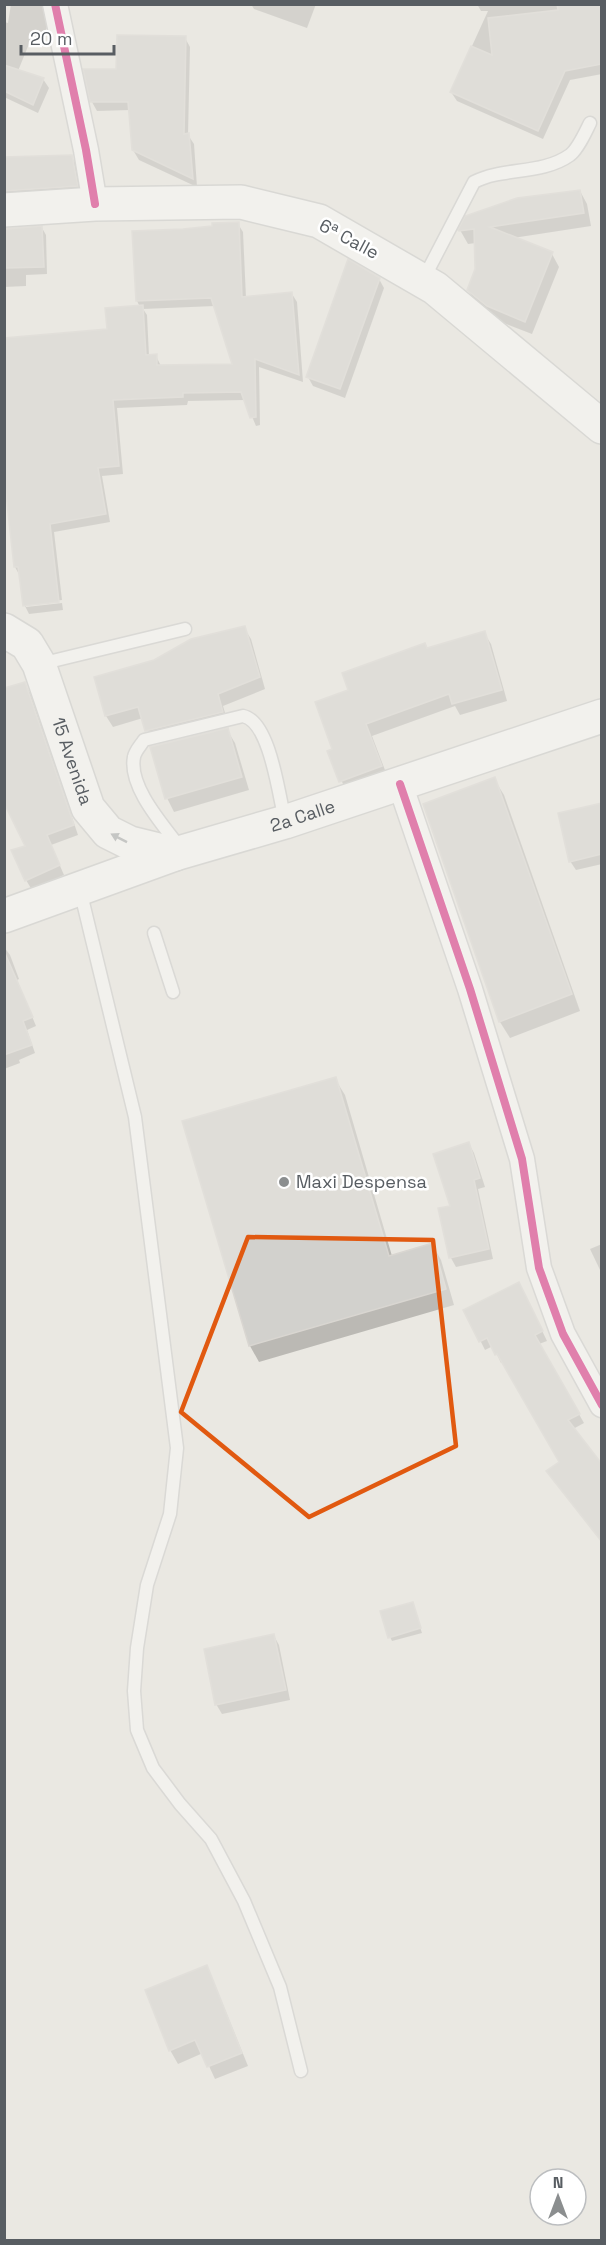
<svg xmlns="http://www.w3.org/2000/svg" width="606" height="2245" font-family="'Space Grotesk',sans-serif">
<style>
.shadow{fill:#0003;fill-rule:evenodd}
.building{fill:#d2d1cd;stroke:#d9d6d1;stroke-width:1.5}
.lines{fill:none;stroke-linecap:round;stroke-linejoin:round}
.lane-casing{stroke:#c7c7c6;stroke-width:15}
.street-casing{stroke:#c7c7c6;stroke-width:27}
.secondary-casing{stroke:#c5c6c4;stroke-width:36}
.lane{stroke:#fcfcfb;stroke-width:12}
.street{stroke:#fcfcfb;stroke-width:24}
.secondary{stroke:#fcfcfb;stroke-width:33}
.cycleway-casing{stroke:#fff;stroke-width:11}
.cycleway{stroke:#d6006c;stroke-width:8}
.oneway{fill:#9a9d9f}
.marked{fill:none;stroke:#e15910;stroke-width:4.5;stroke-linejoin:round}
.poi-dot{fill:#8b8e8f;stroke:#fff;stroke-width:2}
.labels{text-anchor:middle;stroke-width:5;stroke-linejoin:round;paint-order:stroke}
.street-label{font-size:18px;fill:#585d62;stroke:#fff}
.poi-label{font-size:18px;fill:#585d62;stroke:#fff;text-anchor:start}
</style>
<rect width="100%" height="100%" fill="#eae8e2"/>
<g class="shadow">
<path d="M 11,4 L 47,4 L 47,26 L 45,37 L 33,34 L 18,71 L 43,79 L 49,88 L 38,113 L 4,97 L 4,22 L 8,23 Z"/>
<path d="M 251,4 L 316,4 L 307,28 L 254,9 Z"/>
<path d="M 477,4 L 602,4 L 602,74 L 570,80 L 543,139 L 457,101 L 451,92 L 488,11 L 481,11 Z"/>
<path d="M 185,38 L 190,47 L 188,135 L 194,144 L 197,187 L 139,160 L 133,150 L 130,110 L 97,111 L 92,102 L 118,70 Z"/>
<path d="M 71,156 L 77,166 L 82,195 L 4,201 L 4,159 Z"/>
<path d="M 580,191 L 587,204 L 591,226 L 513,238 L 552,254 L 559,267 L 532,334 L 496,320 L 476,303 L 468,290 L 476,270 L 476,243 L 468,244 L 460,230 Z"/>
<path d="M 238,224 L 243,232 L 246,298 L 292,294 L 297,302 L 303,382 L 259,367 L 260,425 L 256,426 L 245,400 L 188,401 L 187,405 L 117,408 L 123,474 L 102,476 L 110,522 L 54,532 L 62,600 L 26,604 L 26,607 L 62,603 L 63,610 L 29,614 L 25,606 L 20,576 L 15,567 L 108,331 L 140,307 L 137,301 L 184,230 ZM 215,306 L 234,365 L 161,366 L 156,356 L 149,356 L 147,315 L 143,309 Z"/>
<path d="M 42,228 L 46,235 L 47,274 L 26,275 L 26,286 L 4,287 L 4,229 Z"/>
<path d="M 379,279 L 384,288 L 345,398 L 313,386 L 308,377 Z"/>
<path d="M 244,628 L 251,639 L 265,689 L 223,706 L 228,723 L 153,742 L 143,718 L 113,727 L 106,716 L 154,662 Z"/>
<path d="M 484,633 L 491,644 L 507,701 L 460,715 L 455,706 L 372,736 L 388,778 L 347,793 L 329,752 L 334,750 L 350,691 L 427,650 Z"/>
<path d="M 25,684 L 30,693 L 78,835 L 51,845 L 64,875 L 32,890 L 26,880 Z"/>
<path d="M 227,730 L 235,743 L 249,790 L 174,812 L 167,798 Z"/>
<path d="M 494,779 L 504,795 L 580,1011 L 510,1038 L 500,1022 L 425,805 Z"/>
<path d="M 602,804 L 602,864 L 576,870 L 570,861 Z"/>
<path d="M 4,947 L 10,955 L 19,979 L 17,980 L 36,1026 L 27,1030 L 35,1053 L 19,1060 L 20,1063 L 4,1069 Z"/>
<path d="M 335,1079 L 345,1095 L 392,1256 L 432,1244 L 441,1260 L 454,1305 L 259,1362 L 250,1346 L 184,1122 Z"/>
<path d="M 469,1144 L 474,1153 L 485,1187 L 478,1189 L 493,1259 L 456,1267 L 451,1258 L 440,1210 L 452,1207 Z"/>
<path d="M 602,1244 L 602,1274 L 590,1249 Z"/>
<path d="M 524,1293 L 547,1341 L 539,1344 L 584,1423 L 573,1429 L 602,1532 L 597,1536 L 553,1480 L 548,1472 L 561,1462 L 503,1362 L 501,1363 L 493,1346 L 485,1350 L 465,1310 Z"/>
<path d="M 412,1604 L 422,1633 L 392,1641 L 390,1637 Z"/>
<path d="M 274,1636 L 279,1645 L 290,1700 L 222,1714 L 216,1704 Z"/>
<path d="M 206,1967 L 213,1980 L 248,2066 L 215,2079 L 203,2053 L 178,2064 L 170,2050 Z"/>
</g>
<g class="building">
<path d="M 557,4 L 602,4 L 602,64 L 565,71 L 538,131 L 450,92 L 471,46 L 492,55 L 488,18 L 558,10 Z"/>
<path d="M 117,35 L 186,36 L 184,134 L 189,133 L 193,179 L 132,150 L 128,102 L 90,102 L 83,69 L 116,69 Z"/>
<path d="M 4,65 L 44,78 L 33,105 L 4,91 Z"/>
<path d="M 72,155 L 78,186 L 4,191 L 4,157 Z"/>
<path d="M 580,190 L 584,213 L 490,227 L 553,252 L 525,322 L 487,306 L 467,290 L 475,269 L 474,229 L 459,231 L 458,230 L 465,216 L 517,198 Z"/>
<path d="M 239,222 L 242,297 L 292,292 L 299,375 L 255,359 L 256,417 L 250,418 L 241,392 L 183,393 L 183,397 L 113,400 L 119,466 L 98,468 L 106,514 L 50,524 L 59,602 L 23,606 L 18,567 L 14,567 L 4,476 L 4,338 L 107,329 L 105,308 L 143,305 L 146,355 L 157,354 L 157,365 L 232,364 L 211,298 L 136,301 L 132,231 L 183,229 L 212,226 L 212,223 Z"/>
<path d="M 42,226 L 44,267 L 6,268 L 5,229 Z"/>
<path d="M 348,259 L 380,278 L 340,389 L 306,377 Z"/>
<path d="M 245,626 L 260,677 L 218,694 L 223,712 L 145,731 L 138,707 L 105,716 L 94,677 L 154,660 L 191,639 Z"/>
<path d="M 485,631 L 502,690 L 452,704 L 449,694 L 366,724 L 382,766 L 339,782 L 327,751 L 332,749 L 315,702 L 348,690 L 342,673 L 425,643 L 427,648 Z"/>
<path d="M 25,682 L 74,825 L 47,835 L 60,865 L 25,881 L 11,850 L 25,846 L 4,803 L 4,688 Z"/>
<path d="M 228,728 L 242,777 L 165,799 L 150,747 Z"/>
<path d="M 495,777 L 572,994 L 499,1022 L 423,804 Z"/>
<path d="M 602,803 L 602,854 L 569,862 L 558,813 Z"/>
<path d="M 4,951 L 33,1017 L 23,1021 L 32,1045 L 4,1055 Z"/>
<path d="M 336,1077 L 389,1256 L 433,1243 L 446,1289 L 249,1346 L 182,1121 Z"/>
<path d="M 469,1142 L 480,1178 L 474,1180 L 489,1249 L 449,1258 L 438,1208 L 450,1206 L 433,1154 Z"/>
<path d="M 519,1282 L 543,1331 L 535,1335 L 580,1414 L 568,1420 L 602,1464 L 602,1542 L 546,1471 L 559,1462 L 497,1354 L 495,1355 L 487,1338 L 479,1342 L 463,1310 Z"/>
<path d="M 413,1602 L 421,1628 L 388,1638 L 380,1611 Z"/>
<path d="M 274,1634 L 286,1690 L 215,1705 L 204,1649 Z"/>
<path d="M 207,1965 L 242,2053 L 207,2067 L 195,2040 L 169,2051 L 145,1990 Z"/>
</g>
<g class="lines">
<g class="lane-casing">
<g id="lane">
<path d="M 423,280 L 474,182 C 503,167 542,175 570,155 C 578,149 585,133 590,123"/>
<path d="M 40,664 L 185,629"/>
<path d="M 181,849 C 164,826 128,787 134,757 C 135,751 141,745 144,740 L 243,716 C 270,721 279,796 285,821"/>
<path d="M 80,890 L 135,1117 L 177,1448 L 170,1514 L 147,1585 L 137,1648 L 134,1691 L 137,1730 L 153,1768 L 180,1804 L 211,1839 L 244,1901 L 280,1987 L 301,2071"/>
<path d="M 154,933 L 173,992"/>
</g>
</g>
<g class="street-casing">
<g id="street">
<path d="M 55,4 L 86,150 L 95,204"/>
<path d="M 400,784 L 470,989 L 522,1159 L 539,1268 L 563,1334 L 602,1405"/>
</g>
</g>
<g class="secondary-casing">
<g id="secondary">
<path d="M 4,210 L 95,204 L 241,202 L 319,221 L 435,288 L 602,427"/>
<path id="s1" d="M 4,630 L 27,644 L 39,664 L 88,808 L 108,832 L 130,843 L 175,854"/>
<path id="s2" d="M 4,916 L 175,854 L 285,822 L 602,716"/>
</g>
</g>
<use href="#lane" class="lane"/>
<use href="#street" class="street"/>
<use href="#secondary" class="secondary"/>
<g class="cycleway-casing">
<g id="cycleway">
<path d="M 55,4 L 86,150 L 95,204"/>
<path d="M 400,784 L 470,989 L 522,1159 L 539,1268 L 563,1334 L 602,1405"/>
</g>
</g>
<use href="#cycleway" class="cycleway"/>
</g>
<defs><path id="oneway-solid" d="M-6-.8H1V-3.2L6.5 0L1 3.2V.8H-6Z" transform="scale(1.5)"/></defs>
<use class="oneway" href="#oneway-solid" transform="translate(119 838) rotate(-153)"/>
<path d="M0 0H606V2245H0ZM 248,1237 L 433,1240 L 456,1446 L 309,1517 L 181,1412 Z" fill="#eae8e2" fill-opacity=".55" fill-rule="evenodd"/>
<path class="marked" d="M 248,1237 L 433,1240 L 456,1446 L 309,1517 L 181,1412 Z"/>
<circle class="poi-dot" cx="284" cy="1182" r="6"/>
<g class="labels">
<g class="street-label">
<text transform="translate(349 239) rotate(28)" y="6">6ª Calle</text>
<text dy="6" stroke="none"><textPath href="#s1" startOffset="153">15 Avenida</textPath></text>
<text dy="6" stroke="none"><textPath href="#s2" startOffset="315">2a Calle</textPath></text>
</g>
<g class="poi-label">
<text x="296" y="1188">Maxi Despensa</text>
</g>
</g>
<rect width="606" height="2245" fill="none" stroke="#585d62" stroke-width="12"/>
<g transform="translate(558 2197)"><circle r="28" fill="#ffffff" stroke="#bcbec0" stroke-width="1.5"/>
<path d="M0-4.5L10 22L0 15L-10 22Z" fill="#8b8e8f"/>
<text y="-9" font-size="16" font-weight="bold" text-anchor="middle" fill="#585d62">N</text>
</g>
<path d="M21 45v9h93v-9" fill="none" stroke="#585d62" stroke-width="3"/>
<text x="30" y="45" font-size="18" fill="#585d62" stroke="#ffffff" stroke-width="4.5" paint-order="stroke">20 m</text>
</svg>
